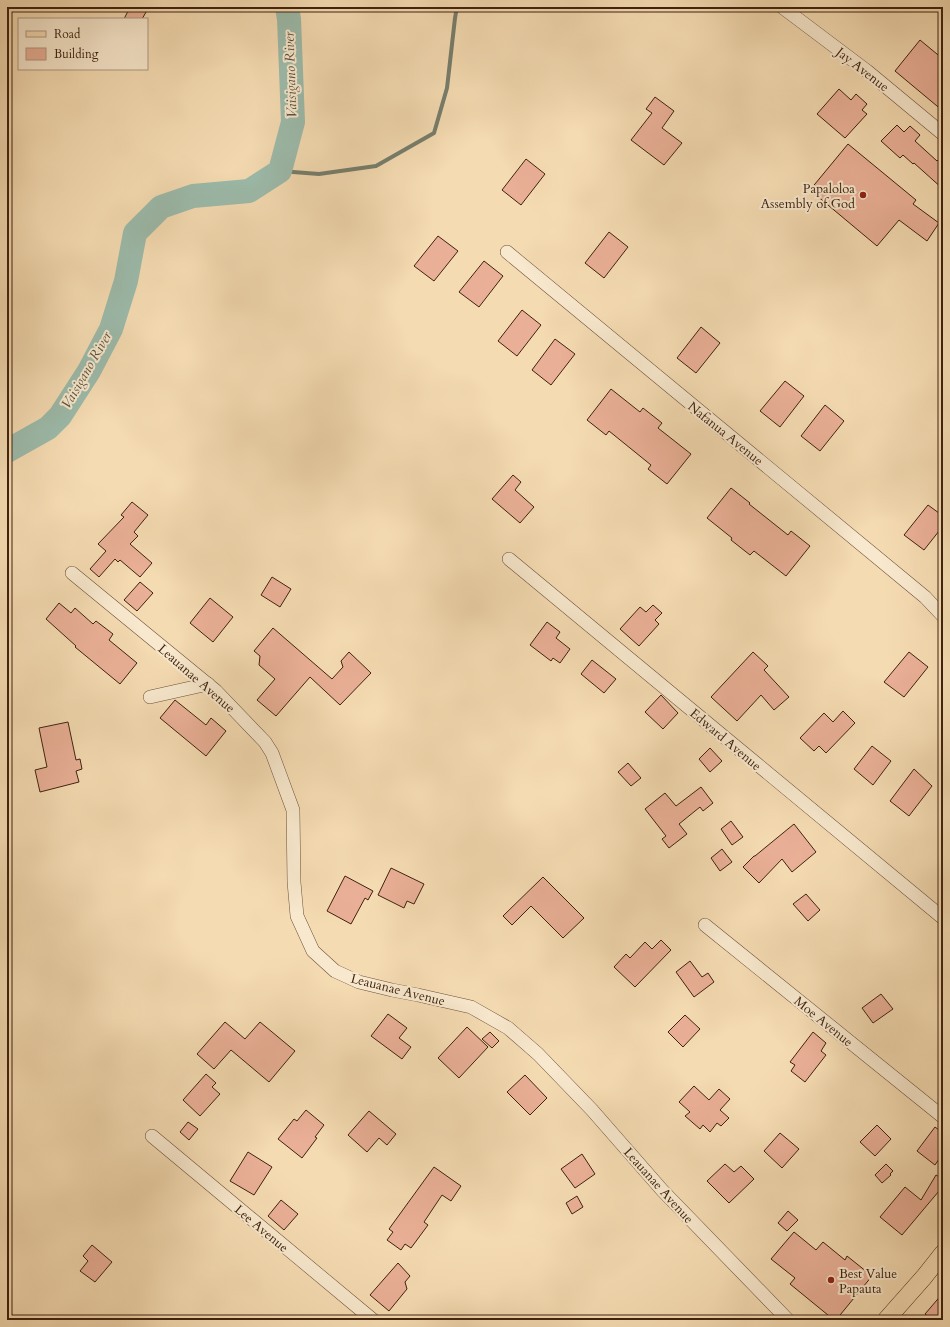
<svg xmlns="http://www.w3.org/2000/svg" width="950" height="1327" font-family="Cardo,serif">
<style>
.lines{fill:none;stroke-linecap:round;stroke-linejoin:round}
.stream{stroke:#767e6d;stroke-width:4}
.river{stroke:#9cbbab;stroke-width:24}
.building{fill:#eab097;stroke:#3e220f}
.minor-casing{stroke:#6c5038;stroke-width:14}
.major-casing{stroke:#3e220f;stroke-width:18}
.minor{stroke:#f8e8cd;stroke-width:13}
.major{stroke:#f5dbb2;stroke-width:17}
.poi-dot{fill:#8f2418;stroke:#f8e8cd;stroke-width:1.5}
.labels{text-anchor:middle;stroke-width:4;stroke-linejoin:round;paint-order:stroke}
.street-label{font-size:13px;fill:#3e220f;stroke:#f8e8cd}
.poi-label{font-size:13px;fill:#3e220f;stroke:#f8e8cd;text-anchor:end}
.water-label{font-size:14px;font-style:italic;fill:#5a503e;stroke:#f8e8cd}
</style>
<rect width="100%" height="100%" fill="#f5dbb2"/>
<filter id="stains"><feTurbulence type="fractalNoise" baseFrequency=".005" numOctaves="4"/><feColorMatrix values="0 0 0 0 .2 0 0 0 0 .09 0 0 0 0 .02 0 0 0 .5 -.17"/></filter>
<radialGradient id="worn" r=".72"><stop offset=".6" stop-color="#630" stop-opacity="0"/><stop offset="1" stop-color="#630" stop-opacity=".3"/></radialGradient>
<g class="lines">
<path class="stream" d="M 280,171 L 319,174 L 376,166 L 434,133 L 447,88 L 455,18 L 457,7"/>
<path class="river" d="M 7,451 L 48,428 L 60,416 L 89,371 L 111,329 L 126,281 L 135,233 L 161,207 L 193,196 L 249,191 L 280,171 L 293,122 L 289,19 L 287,7"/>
</g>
<g class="building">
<path d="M 130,7 L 149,7 L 142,19 L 124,19 Z"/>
<path d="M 920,40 L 943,59 L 943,111 L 895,71 Z"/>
<path d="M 839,89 L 851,100 L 856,94 L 867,104 L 862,110 L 867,114 L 845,138 L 817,114 Z"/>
<path d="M 655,97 L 674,111 L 662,128 L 682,143 L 664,165 L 631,140 L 652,113 L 646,109 Z"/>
<path d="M 897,125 L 904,132 L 910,126 L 920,135 L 915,141 L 937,161 L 938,160 L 943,165 L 943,189 L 914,163 L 913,164 L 903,155 L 900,158 L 881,141 Z"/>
<path d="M 848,144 L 916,200 L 913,204 L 939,223 L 927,241 L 899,220 L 877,246 L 810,190 Z"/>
<path d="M 526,159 L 545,174 L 521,205 L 502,190 Z"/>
<path d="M 609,232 L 628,247 L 604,278 L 585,263 Z"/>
<path d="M 438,236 L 458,251 L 434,281 L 414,266 Z"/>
<path d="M 484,261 L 503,276 L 479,307 L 459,292 Z"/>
<path d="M 522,310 L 541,325 L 517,356 L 498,341 Z"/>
<path d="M 701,327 L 720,343 L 696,373 L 677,358 Z"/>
<path d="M 555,339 L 575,354 L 551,385 L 532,370 Z"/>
<path d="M 785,381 L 804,396 L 780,427 L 760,411 Z"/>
<path d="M 611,389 L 640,412 L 643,408 L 662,423 L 658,428 L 691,454 L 667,484 L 648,469 L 651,465 L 609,431 L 606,435 L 587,420 Z"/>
<path d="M 825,405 L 844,421 L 820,451 L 801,436 Z"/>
<path d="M 513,475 L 521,482 L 515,490 L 534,507 L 520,523 L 492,499 Z"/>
<path d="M 731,488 L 750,503 L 749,504 L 788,535 L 791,531 L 810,546 L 786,576 L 754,551 L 750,555 L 731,540 L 732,538 L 707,518 Z"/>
<path d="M 132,502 L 148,515 L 134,532 L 138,536 L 130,544 L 152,563 L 140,577 L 120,560 L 118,562 L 115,559 L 99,577 L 90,569 L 106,551 L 98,544 L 124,517 L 121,515 Z"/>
<path d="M 928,505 L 943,516 L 943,526 L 924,550 L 904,535 Z"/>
<path d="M 272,577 L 291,589 L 280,607 L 261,595 Z"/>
<path d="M 140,582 L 153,593 L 137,611 L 124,600 Z"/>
<path d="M 210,598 L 233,617 L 213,642 L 190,623 Z"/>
<path d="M 59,603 L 71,613 L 75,608 L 93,624 L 96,621 L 113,634 L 109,640 L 137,663 L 120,684 L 75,647 L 76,646 L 46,619 Z"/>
<path d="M 653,605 L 662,613 L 655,620 L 659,624 L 639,646 L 620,629 L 640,607 L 646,612 Z"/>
<path d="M 547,622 L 560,632 L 556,638 L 570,649 L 560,663 L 553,658 L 551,661 L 530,645 Z"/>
<path d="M 273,628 L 332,679 L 343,667 L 341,661 L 349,652 L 371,673 L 340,705 L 310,677 L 276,716 L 257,700 L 275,679 L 259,665 L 260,656 L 254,651 Z"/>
<path d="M 753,652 L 768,666 L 764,670 L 789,697 L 774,710 L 761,695 L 737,721 L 711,697 Z"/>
<path d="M 909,652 L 928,667 L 904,697 L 884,682 Z"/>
<path d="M 592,660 L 616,679 L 604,693 L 581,674 Z"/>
<path d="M 661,695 L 678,713 L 663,729 L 645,712 Z"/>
<path d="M 175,700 L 206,725 L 211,718 L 226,731 L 206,756 L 160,718 Z"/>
<path d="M 843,711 L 855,723 L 826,753 L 819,746 L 814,751 L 800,738 L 824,713 L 833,722 Z"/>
<path d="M 68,722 L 76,760 L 80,759 L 82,769 L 76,771 L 79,782 L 40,792 L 35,770 L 47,767 L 39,728 Z"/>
<path d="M 872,746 L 891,761 L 873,785 L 854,769 Z"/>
<path d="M 710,748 L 722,761 L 710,772 L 699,759 Z"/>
<path d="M 628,763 L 641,778 L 631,786 L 618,772 Z"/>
<path d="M 914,769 L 932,786 L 909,816 L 890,801 Z"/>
<path d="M 701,787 L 713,803 L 703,811 L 700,807 L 679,824 L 687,834 L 669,848 L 662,839 L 666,836 L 645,809 L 665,793 L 676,806 Z"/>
<path d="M 731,821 L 743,837 L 732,845 L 721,829 Z"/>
<path d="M 794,824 L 816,852 L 792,872 L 782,859 L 759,883 L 743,867 L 754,856 L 755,856 Z"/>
<path d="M 722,849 L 732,862 L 720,871 L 711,858 Z"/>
<path d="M 391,868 L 424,884 L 414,904 L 407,901 L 404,908 L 378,895 Z"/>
<path d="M 345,876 L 373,891 L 368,900 L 365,898 L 351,924 L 327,911 Z"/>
<path d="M 543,877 L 584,918 L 563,938 L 531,906 L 512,925 L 503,916 Z"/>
<path d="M 806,894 L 820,910 L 808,921 L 793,904 Z"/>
<path d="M 661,940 L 671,950 L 635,987 L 614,967 L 626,954 L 630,958 L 645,942 L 652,949 Z"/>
<path d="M 690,961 L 702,977 L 708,973 L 714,982 L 694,997 L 676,972 Z"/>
<path d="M 881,994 L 893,1009 L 873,1023 L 862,1008 Z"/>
<path d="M 388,1014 L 407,1028 L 399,1038 L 411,1047 L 402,1059 L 371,1036 Z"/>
<path d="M 685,1015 L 700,1029 L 683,1047 L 668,1032 Z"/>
<path d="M 225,1022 L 245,1039 L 260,1022 L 295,1051 L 269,1082 L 231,1050 L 214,1069 L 197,1054 Z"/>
<path d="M 467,1027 L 488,1047 L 459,1078 L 438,1058 Z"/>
<path d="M 490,1032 L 499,1041 L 492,1048 L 482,1039 Z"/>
<path d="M 813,1032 L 826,1043 L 821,1051 L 826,1055 L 805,1082 L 791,1071 L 795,1065 L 790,1062 Z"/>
<path d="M 206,1074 L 216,1083 L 212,1087 L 220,1094 L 200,1116 L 183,1100 Z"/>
<path d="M 525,1075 L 547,1098 L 530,1115 L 507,1092 Z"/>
<path d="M 694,1086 L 709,1100 L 719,1089 L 730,1099 L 720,1110 L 729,1118 L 721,1126 L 717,1123 L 710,1132 L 703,1125 L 700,1129 L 685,1116 L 690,1112 L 679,1102 Z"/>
<path d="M 306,1110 L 324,1125 L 315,1137 L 317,1138 L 302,1158 L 278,1139 L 294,1119 L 297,1121 Z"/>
<path d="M 369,1111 L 396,1134 L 387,1145 L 379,1138 L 367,1152 L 348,1135 Z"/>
<path d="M 188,1122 L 198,1129 L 189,1140 L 180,1132 Z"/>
<path d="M 877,1125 L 891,1139 L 875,1156 L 860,1142 Z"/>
<path d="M 935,1127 L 943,1133 L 943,1153 L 935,1165 L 917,1151 Z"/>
<path d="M 780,1133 L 799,1149 L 782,1168 L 764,1151 Z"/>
<path d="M 248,1152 L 272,1167 L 254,1195 L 230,1181 Z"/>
<path d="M 582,1154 L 595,1174 L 575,1188 L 561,1169 Z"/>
<path d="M 725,1164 L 734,1172 L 741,1166 L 754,1179 L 729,1203 L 707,1181 Z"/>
<path d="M 886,1164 L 893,1171 L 890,1174 L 891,1175 L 882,1183 L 875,1175 Z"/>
<path d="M 434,1167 L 461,1186 L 451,1201 L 442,1195 L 424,1222 L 428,1225 L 411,1248 L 405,1244 L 401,1250 L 387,1240 L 393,1232 L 389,1229 Z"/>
<path d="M 936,1175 L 943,1179 L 943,1193 L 939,1191 L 902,1235 L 880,1217 L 905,1187 L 921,1200 Z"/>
<path d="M 577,1196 L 583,1207 L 572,1214 L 566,1203 Z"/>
<path d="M 281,1200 L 298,1214 L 284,1230 L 268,1216 Z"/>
<path d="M 788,1211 L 798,1220 L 787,1231 L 778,1223 Z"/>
<path d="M 794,1232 L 816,1250 L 823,1242 L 845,1260 L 847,1256 L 872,1276 L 836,1320 L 834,1320 L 790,1284 L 795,1278 L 771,1259 Z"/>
<path d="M 92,1245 L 112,1262 L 95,1282 L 80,1271 L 88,1261 L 83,1256 Z"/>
<path d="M 398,1263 L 410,1276 L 405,1282 L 407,1289 L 389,1311 L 370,1295 Z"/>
<path d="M 943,1293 L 943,1320 L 932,1320 L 925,1314 Z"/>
</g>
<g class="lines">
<g class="minor-casing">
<g id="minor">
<path d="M 782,7 L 867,71 L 943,134"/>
<path d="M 507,252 L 925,597 L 943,616"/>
<path d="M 509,559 L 943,918"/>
<path d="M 72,573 L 216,691 L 265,742 L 272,753 L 293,810 L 294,882 L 297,916 L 313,951 L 335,971 L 359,982 L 392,990 L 418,995 L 471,1007 L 508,1028 L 538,1054 L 592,1110 L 662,1190 L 788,1320"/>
<path d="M 150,697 L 208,684"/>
<path d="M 705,925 L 943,1117"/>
<path d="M 152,1136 L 373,1320"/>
</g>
</g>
<g class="major-casing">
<path id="major" d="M 886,1320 L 924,1277 L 943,1253"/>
</g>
<use href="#minor" class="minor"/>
<use href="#major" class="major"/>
</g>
<g class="poi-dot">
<circle cx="863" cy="195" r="4"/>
<circle cx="831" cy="1280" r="4"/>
</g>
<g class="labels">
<g class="street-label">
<text transform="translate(863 69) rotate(38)" y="5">Jay Avenue</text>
<text transform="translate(726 433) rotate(39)" y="5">Nafanua Avenue</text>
<text transform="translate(197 678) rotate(41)" y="5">Leauanae Avenue</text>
<text transform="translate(726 739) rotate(40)" y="5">Edward Avenue</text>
<text transform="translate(398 989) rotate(14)" y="5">Leauanae Avenue</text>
<text transform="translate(824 1021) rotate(39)" y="5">Moe Avenue</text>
<text transform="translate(659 1185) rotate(48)" y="5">Leauanae Avenue</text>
<text transform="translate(262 1228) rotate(40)" y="5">Lee Avenue</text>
</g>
<g class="poi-label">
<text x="855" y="193">Papaloloa<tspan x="855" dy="15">Assembly of God</tspan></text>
<text x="839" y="1278" text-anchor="start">Best Value<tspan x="839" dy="15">Papauta</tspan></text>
</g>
<g class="water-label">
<text transform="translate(290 75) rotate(-92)" y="5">Vaisigano River</text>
<text transform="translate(86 370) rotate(-60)" y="5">Vaisigano River</text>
</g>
</g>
<rect width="950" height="1327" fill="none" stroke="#f5dbb2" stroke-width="24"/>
<rect x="8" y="8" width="934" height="1311" fill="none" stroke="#3e220f" stroke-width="2"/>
<rect x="12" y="12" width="926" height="1303" fill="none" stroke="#3e220f"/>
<rect x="18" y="18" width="130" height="52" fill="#f8e8cd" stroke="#ae9981"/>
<rect x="26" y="31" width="20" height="6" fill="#f5dbb2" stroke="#ae9981"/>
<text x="54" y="38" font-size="12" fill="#3e220f">Road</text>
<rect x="26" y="48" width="20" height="12" fill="#eab097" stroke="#ae9981"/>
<text x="54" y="58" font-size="12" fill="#3e220f">Building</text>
<rect width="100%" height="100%" filter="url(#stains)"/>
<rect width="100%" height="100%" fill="url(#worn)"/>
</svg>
